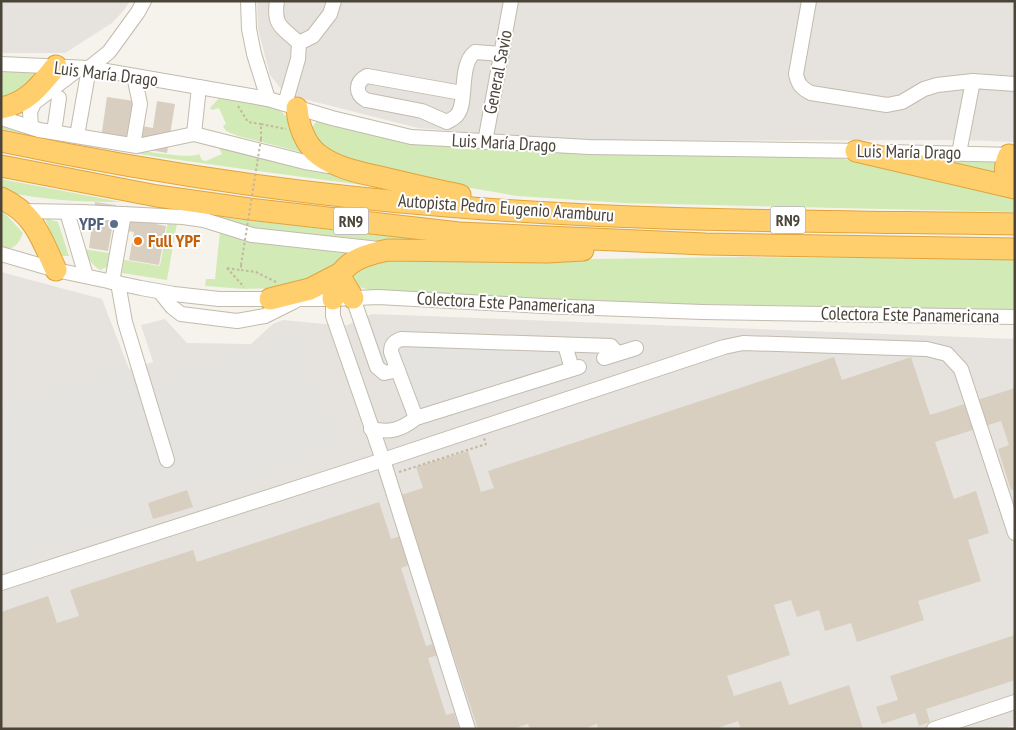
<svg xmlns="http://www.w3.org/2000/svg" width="1016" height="730" font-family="'PT Sans Narrow',sans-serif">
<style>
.industrial{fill:#e6e2dd}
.green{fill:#d2eab5}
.parking{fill:#e5e3e0}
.building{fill:#d8cfc1}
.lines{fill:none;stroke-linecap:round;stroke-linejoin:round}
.minor-casing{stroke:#c2bbae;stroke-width:16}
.highway-casing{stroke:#e0a43c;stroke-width:23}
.path{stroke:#c4b79f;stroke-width:2;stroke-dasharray:2.5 2.5;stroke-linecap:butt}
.minor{stroke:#fff;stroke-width:14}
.highway{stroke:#ffcf6e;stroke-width:21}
.path-bridge{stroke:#c4b79f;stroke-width:2;stroke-dasharray:2.5 2.5;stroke-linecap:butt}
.service-dot{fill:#5c6f8a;stroke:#fff;stroke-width:2}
.food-dot{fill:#e8710a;stroke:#fff;stroke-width:2}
.labels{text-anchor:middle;stroke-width:4;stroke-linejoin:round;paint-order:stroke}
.shield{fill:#fff;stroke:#817c74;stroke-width:1}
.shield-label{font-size:16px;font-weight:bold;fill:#4b4439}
.street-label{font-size:18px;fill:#4b4439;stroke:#fff}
.service-label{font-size:18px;font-weight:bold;fill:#4e5e75;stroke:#fff;text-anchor:end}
.food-label{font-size:18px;font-weight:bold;fill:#c56008;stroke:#fff;text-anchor:start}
</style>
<rect width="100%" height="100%" fill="#f6f3ec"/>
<g class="industrial">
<path d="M 1,1 L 130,1 L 124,10 L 112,23 L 65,53 L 1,53 Z"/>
<path d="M 257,1 L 1015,1 L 1015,142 L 961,140 L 590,141 L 499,135 L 418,128 L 300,98 L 281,89 L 270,75 L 258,29 Z"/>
<path d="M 1,272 L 102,299 L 129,369 L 153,362 L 141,325 L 165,319 L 187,343 L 251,344 L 273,324 L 283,320 L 345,326 L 372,314 L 1015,339 L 1015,725 L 1003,729 L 1,729 Z"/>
</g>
<g class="green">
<path d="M 1,68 L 32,70 L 37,73 L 39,78 L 1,100 Z"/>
<path d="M 226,95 C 239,97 256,98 269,104 C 290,113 300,136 312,155 L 238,136 L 226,131 L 223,126 L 226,124 L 219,108 L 212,110 L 210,108 L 219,98 Z"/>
<path d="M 326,120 L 400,141 L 495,149 L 832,157 L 873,164 L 1015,195 L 1015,212 L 624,203 L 517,196 L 425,180 L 331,153 L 312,135 L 313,126 L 317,121 Z"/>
<path d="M 1,123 C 28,129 185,164 199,154 L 202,160 L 206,161 L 222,154 L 218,146 L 313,168 L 370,186 C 247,169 123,155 1,129 Z"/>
<path d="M 903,159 L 1000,160 L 998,182 Z"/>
<path d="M 1,179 L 121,202 C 78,202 44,200 1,191 Z"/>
<path d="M 1,209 L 23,233 C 18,245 14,250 1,249 Z"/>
<path d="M 212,216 L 357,233 L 459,241 L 394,246 L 251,230 Z"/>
<path d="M 45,218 L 58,222 L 69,256 L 60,256 Z"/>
<path d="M 168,221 L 177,223 L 167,280 L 122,273 L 124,260 L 160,266 Z"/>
<path d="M 220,232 L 242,237 L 357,249 L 336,270 L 297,287 L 245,289 L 205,286 L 206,279 L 215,279 Z"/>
<path d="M 83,249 L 109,253 L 107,267 L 100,270 C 92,265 86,257 83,249 Z"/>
<path d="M 377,256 L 525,260 L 743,257 L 1015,259 L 1015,311 L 758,305 L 573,303 L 378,292 L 359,287 L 353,276 L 356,268 Z"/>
</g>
<g class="parking">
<path d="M 299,331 L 340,449 L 222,490 L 206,479 L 142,500 L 147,520 L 1,567 L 1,404 L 125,365 L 135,386 L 167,373 Z"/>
<path d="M 371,331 L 638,339 L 646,360 L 410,434 Z"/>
</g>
<g class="building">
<path d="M 107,97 L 134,101 L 130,124 L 153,128 L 157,101 L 175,104 L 167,153 L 149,150 L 151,140 L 129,136 L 128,142 L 101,138 Z"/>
<path d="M 95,202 L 116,205 L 114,216 L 157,222 L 156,224 L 166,226 L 159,265 L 129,260 L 134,232 L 112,229 L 108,251 L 89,248 Z"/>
<path d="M 834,357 L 842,380 L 911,357 L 930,415 L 1015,388 L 1015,489 L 1011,490 L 998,449 L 1009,445 L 1001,421 L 935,442 L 954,499 L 976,491 L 989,533 L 968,540 L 981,581 L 918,601 L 924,620 L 857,642 L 851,623 L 825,631 L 819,610 L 797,617 L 791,600 L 774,605 L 790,655 L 727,676 L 734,696 L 781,681 L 789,705 L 849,685 L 863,729 L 741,729 L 738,721 L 715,729 L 598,729 L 597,724 L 583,729 L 530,729 L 528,724 L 512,729 L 478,729 L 452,651 L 428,658 L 446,715 L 454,713 L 459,729 L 1,729 L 1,612 L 48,596 L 57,623 L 79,616 L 70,590 L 193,550 L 197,562 L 379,502 L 391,539 L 400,536 L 409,565 L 401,568 L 426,646 L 432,644 L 430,637 L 443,633 L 398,496 L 423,488 L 416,467 L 468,451 L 481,492 L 494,488 L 488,471 Z"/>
<path d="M 187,490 L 193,507 L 153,519 L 148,503 Z"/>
<path d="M 1015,635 L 1015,680 L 926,709 L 930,722 L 919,726 L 915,713 L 882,724 L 876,707 L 898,700 L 890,676 Z"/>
</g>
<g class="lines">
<g class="minor-casing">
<g id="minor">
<path d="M 248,1 L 249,29 L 254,54 L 268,99"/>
<path d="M 277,1 C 273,26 282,27 299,43 L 298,59 L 285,104"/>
<path d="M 809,1 L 796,74 C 798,84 801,88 811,93 L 887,105 L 902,102 L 924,89 L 937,85 L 973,81"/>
<path d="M 299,43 L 313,36 L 330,14 L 334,1"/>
<path d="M 1,64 L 89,68 L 268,99 L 332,118 L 411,137 L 589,147 L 865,151"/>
<path d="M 89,68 L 109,52 L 138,12 L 144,1"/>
<path d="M 462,93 L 367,76 C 355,82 355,94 366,100 L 422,111 L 447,122 C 450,120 455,118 457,115 C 468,103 458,65 475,52 L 502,54"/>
<path d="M 1,118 L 39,130 L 137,146 L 194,134 L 305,162 L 329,166"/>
<path d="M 31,127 L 30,112 L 34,103 L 80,68"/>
<path d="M 54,132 L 59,98"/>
<path d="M 194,134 L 199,87"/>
<path d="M 77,136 L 89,68"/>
<path d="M 485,142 L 511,1"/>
<path d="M 133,145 L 140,104 L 134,76"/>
<path d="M 889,152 L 1015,155"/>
<path d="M 959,153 L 973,81 L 1015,84"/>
<path d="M 24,211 L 82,212 L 183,217 L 204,220 L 252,235 L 379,249"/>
<path d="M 67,212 L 86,276"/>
<path d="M 1,254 L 56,270 L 141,288 L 174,294 L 219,299 L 333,299 L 378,297 L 543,306 L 702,312 L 1015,317"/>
<path d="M 112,282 L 124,214"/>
<path d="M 118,283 L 125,322 L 167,460"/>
<path d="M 160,292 L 172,307 L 181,314 L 237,321 L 265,316 L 295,301"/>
<path d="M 353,298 L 377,367 L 384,373 L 398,370"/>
<path d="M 333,299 L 333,316 L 383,460 L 468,729"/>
<path d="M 565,345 L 572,369"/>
<path d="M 604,358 L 636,348"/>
<path d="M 416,418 L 391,352 C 391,344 394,342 401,339 L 611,346 L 617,353"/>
<path d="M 371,429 C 390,433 401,430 416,418 L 579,367"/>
<path d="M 1,583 L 383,460 L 724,347 L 743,343 L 927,349 L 947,354 L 961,369 L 1015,533"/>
<path d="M 934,729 L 1015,702"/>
</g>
</g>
<g class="highway-casing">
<g id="highway">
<path d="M 1,108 C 27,103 40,86 56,66"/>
<path d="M 297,108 C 298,124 305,145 319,155 C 338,169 362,173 384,178 C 409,184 434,190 460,195"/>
<path d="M 1,141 C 148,172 297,194 447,206 C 636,222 826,221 1015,224"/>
<path d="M 856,151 L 1015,188"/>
<path d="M 1,166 L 157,196 L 249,209 L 459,233 L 705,244 L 1015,249"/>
<path d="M 1009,186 C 1004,175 1004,166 1009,155"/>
<path d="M 1,198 C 35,214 41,238 56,270"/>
<path d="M 270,299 L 310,289 L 341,273 L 342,280 L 353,298"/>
<path d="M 333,299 C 335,265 358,256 388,250 L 547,252 L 583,250"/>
</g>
</g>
<g class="path">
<path d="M 238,106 L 248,122 L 261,124"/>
<path d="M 261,139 L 261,124 L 286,129"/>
<path d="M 241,265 L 241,270 L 256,272 L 276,282"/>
<path d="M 227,268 L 244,287"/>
<path d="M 227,268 L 240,270"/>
<path d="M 399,472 L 486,444 L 484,438"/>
</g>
<use href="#minor" class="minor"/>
<use href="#highway" class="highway"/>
<path class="path-bridge" d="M 241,265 L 261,139"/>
</g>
<circle class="service-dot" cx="114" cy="224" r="5"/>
<circle class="food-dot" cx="138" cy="241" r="5"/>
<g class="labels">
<g class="shield">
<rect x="770.5" y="206.5" width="35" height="27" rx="4"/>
<rect x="333.5" y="207.5" width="35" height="27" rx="4"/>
</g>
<g class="shield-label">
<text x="788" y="226">RN9</text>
<text x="351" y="227">RN9</text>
</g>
<g class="street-label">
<text transform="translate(498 72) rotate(-79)" y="6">General Savio</text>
<text transform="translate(106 74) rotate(7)" y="6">Luis María Drago</text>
<text transform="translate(504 143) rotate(3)" y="6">Luis María Drago</text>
<text transform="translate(909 152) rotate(1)" y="6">Luis María Drago</text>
<text transform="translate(506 208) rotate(4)" y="6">Autopista Pedro Eugenio Aramburu</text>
<text transform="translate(506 303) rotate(3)" y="6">Colectora Este Panamericana</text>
<text transform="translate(910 315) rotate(1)" y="6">Colectora Este Panamericana</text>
</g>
<g class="service-label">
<text x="104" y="230">YPF</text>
</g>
<g class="food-label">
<text x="148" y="247">Full YPF</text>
</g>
</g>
<rect width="1016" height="730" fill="none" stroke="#4b4439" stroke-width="5"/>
</svg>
